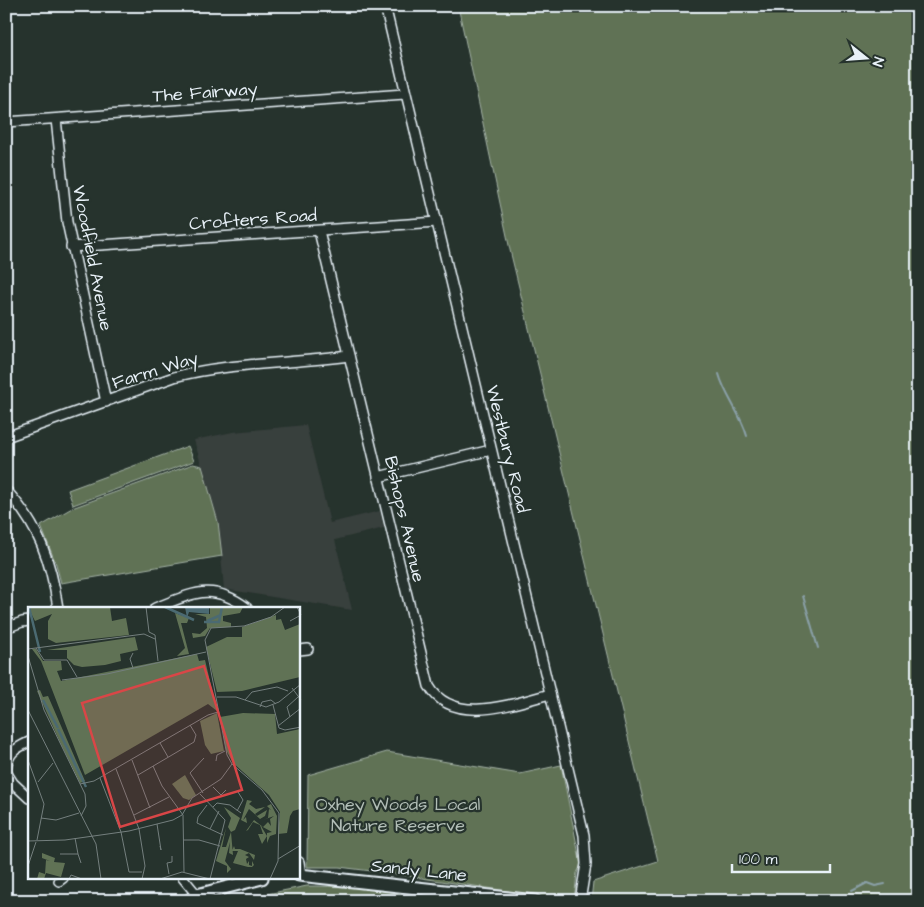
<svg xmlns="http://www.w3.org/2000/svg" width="924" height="907" font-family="'Architects Daughter',sans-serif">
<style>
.built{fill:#383f3d}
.green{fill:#607255;stroke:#a4b2a6}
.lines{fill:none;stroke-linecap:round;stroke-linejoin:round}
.stream{stroke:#8aa0a8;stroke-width:2}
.minor-casing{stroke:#e8f1f8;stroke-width:12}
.major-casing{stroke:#e8f1f8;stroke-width:15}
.minor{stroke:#26332d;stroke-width:9}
.major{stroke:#26332d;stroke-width:11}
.labels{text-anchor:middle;stroke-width:4.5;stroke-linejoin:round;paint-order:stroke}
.street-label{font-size:18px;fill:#e8f1f8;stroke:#26332d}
.park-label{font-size:18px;fill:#b2beb7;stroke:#26332d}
.inset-river{fill:none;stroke:#4b6a72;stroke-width:2.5}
.inset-road{fill:none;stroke:#747f7e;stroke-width:1}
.view{fill:#d94647;fill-opacity:0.15;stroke:#d94647;stroke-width:2.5}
.inset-edge{fill:none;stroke:#e8f1f8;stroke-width:2.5}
</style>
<rect width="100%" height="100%" fill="#26332d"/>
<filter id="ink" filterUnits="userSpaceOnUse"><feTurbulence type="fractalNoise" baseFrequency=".02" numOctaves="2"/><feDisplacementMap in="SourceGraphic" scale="10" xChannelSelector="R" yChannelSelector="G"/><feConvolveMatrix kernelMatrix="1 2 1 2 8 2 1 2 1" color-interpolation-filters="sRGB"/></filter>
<g filter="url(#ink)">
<path class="built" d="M 306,425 L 330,523 L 380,511 L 384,528 L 335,540 L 352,610 L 224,589 L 218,522 L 194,440 L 233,432 Z"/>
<g class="green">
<path d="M 458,6 L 918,6 L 918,901 L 591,901 L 593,882 L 658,861 L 510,250 Z"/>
<path d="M 188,446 L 194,461 L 73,505 L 68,490 Z"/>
<path d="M 193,464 L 202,466 L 218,522 L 222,556 L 61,583 L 56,564 L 41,526 L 72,508 Z"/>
<path d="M 387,752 L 520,774 L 561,765 L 581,865 L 577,873 L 574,901 L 388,873 L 339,867 L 307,867 L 308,775 Z"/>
<path d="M 307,886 C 365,886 422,892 479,901 L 232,901 Z"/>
</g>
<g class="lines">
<g class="stream">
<path d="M 719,374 C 725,396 741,414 747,436"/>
<path d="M 803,596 L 818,648"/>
<path d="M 852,891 L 867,883 L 875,886 L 885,884"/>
</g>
<g class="minor-casing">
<g id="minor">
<path d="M 385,6 L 584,835 L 586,864 L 580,901"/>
<path d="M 56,119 L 67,222 L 106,402"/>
<path d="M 6,122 L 405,94"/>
<path d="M 319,231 L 429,686 C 453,727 515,703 550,694"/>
<path d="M 71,247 L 437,222"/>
<path d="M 6,437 L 174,377 C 231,362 291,364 349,356"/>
<path d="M 378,477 L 491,450"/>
<path d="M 6,490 C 39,526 51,561 58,608"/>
<path d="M 155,608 C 192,594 211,581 247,608"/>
<path d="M 6,628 L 22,622 L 29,621"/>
<path d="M 299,650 L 308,649"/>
<path d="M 6,768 C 8,753 16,748 29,742"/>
<path d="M 6,772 L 13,783 L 29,798"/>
<path d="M 299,862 L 301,875"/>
<path d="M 183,878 L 197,895"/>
<path d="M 59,881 L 63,878"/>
</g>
</g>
<g class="major-casing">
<g id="major">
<path d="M 299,875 L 535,901"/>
<path d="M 188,901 L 197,895 L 262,878"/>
</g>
</g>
<use href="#minor" class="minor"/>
<use href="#major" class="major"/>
</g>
</g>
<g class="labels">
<g class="street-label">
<text transform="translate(205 92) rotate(-4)" y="6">The Fairway</text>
<text transform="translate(253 219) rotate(-4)" y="6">Crofters Road</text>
<text transform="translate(93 258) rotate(79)" y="6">Woodfield Avenue</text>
<text transform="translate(155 370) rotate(-17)" y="6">Farm Way</text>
<text transform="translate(508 449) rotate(76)" y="6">Westbury Road</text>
<text transform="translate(405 519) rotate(77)" y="6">Bishops Avenue</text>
<text transform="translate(419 870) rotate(6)" y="6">Sandy Lane</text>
</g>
<g class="park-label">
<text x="398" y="810">Oxhey Woods Local<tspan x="398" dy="21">Nature Reserve</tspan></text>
</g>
</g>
<g transform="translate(28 607)">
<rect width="272" height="272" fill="#26332d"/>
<path d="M 0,0 L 82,0 L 84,14 L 98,11 L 101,28 L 28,36 L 20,32 L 20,14 L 24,7 L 7,14 ZM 182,0 L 215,0 L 212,6 L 195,9 L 195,14 L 203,16 L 203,20 L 182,21 L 177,29 L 165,31 L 164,26 L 172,27 L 179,21 L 178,10 L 167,7 L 182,7 ZM 147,6 L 161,11 L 159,16 L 153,16 L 161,47 L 149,49 L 157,41 ZM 248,8 L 248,13 L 253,12 L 257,23 L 272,17 L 272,70 L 214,84 L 189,85 L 178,40 L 199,30 L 214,30 L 214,20 ZM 107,30 L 110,43 L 92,47 L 93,54 L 77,58 L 54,60 L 46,58 L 39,51 L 39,43 L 19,43 ZM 4,42 L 8,42 L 15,54 L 33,54 L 34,63 L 29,64 L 33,74 L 169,47 L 171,54 L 177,53 L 189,104 L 180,97 L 57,168 L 13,54 ZM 12,83 L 15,90 L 20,89 L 57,174 L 52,176 L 32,135 L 9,84 ZM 189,106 L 196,144 L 183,147 L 177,138 L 172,114 ZM 215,106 L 247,107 L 249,127 L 272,122 L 272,202 L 265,204 L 262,209 L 259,226 L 250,227 L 252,205 L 241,188 L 205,156 L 198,143 L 192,110 ZM 157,168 L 168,188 L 161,193 L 155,191 L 144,177 ZM 219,193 L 224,194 L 221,197 L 228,202 L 237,200 L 227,207 L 229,209 L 239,203 L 237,209 L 232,212 L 221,202 L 215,213 L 218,210 L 219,216 L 213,213 ZM 243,197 L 249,209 L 248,227 L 242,229 L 239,236 L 239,226 L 244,225 L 233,219 L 239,229 L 234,237 L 230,227 L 235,227 L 232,218 L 225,215 L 220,223 L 218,224 L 226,213 L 235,220 L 240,215 L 243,219 L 242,212 L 246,209 L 235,213 L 240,211 L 241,202 L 243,203 L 239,199 ZM 196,200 L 212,211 L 207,223 L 203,225 L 200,220 L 203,211 ZM 198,221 L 194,240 L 198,240 L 203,225 L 205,248 L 201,246 L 202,235 L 197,254 L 203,262 L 199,266 L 199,259 L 188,254 ZM 206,239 L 207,242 L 212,242 L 227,248 L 226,253 L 221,246 L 217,248 L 221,250 L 218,252 L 219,257 L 221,254 L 221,258 L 224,259 L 224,254 L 226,258 L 224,260 L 220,260 L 205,256 L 210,244 L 204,244 ZM 14,246 L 27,251 L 26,255 L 37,256 L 33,270 L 18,266 L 16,272 L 9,272 L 11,265 L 17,267 L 18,253 L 22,254 L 14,251 Z" fill="#607255"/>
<path d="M 157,0 L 181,0 L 181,7 L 161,5 L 159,11 Z" fill="#4b6a72"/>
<path class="inset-river" d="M 1,0 L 12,45M 137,0 L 166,13M 179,14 L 193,8M 176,15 L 191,15 L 194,0M 15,93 L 30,121M 30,122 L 58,180"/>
<path class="inset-road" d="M 118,0 L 121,25 L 127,28 L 130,54M 262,14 L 273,8 L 269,0M 8,41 L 16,53 L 39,53 L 49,70M 0,42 L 116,27 L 127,32M 0,49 L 16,103 L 57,187 L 58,199 L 53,209M 105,61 L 102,52 L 105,46M 34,73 L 79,67 L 178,45M 264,81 L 273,93M 189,90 L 208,90 L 238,100 L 251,95 L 273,77M 217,93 L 224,85 L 249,80 L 260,84M 245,98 L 251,121 L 257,123 L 273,120M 232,100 L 234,95 L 243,93 L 248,97M 0,103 L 68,237 L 73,272M 262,110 L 259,100 L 270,90M 250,119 L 273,101M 132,136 L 140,150M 0,153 L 16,197 L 9,233M 104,153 L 122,201M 188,154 L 189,148 L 197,144M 125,159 L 134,179 L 155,208 L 156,265M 88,162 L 111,222M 110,168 L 166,135 L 168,128 L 162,118M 72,171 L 93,225 L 101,265 L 114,265M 10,175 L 25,156M 52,177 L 66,174 L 180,108 L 190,105M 185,180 L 193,188 L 198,183M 175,186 L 162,166 L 176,151M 179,198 L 170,210 L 169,216 L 195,228M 185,200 L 189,196 L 202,198 L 213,206M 209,204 L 215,193 L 210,185M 106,208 L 141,190M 13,211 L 28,213 L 51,206M 129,217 L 133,243 L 132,239M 111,222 L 117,259 L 114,272M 182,222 L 191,204M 47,231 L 50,247M 155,233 L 171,233 L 192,239M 0,234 L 37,233 L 101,224 L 145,213 L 154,208 L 164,191 L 193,172 L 204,157M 32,247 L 50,247 L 53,256M 250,252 L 273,238M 0,259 L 8,235M 141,267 L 139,256 L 144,255 L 144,249M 41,272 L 43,268 L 54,272M 132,272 L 154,265 L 182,272 L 197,213 L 172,187M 242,272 L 250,254 L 251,206 L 234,183 L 204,157 L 199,148 L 177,33 L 183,21 L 216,19 L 243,10 L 257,0"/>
<path class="view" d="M 176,59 L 214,183 L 92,220 L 54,96 Z"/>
<rect width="272" height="272" class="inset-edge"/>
</g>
<rect width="924" height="907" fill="none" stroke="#26332d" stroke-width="25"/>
<rect x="12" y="12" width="899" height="882" fill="none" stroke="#e8f1f8" stroke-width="2" filter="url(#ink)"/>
<g transform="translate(866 58) rotate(107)" stroke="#26332d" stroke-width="4" paint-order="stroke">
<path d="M0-4L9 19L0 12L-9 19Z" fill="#e8f1f8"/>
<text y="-8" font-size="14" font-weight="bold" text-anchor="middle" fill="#e8f1f8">N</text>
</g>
<path d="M732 864v8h98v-8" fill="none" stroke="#e8f1f8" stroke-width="2.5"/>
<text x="739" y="864" font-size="15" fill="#e8f1f8" stroke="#26332d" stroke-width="4" paint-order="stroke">100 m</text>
</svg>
